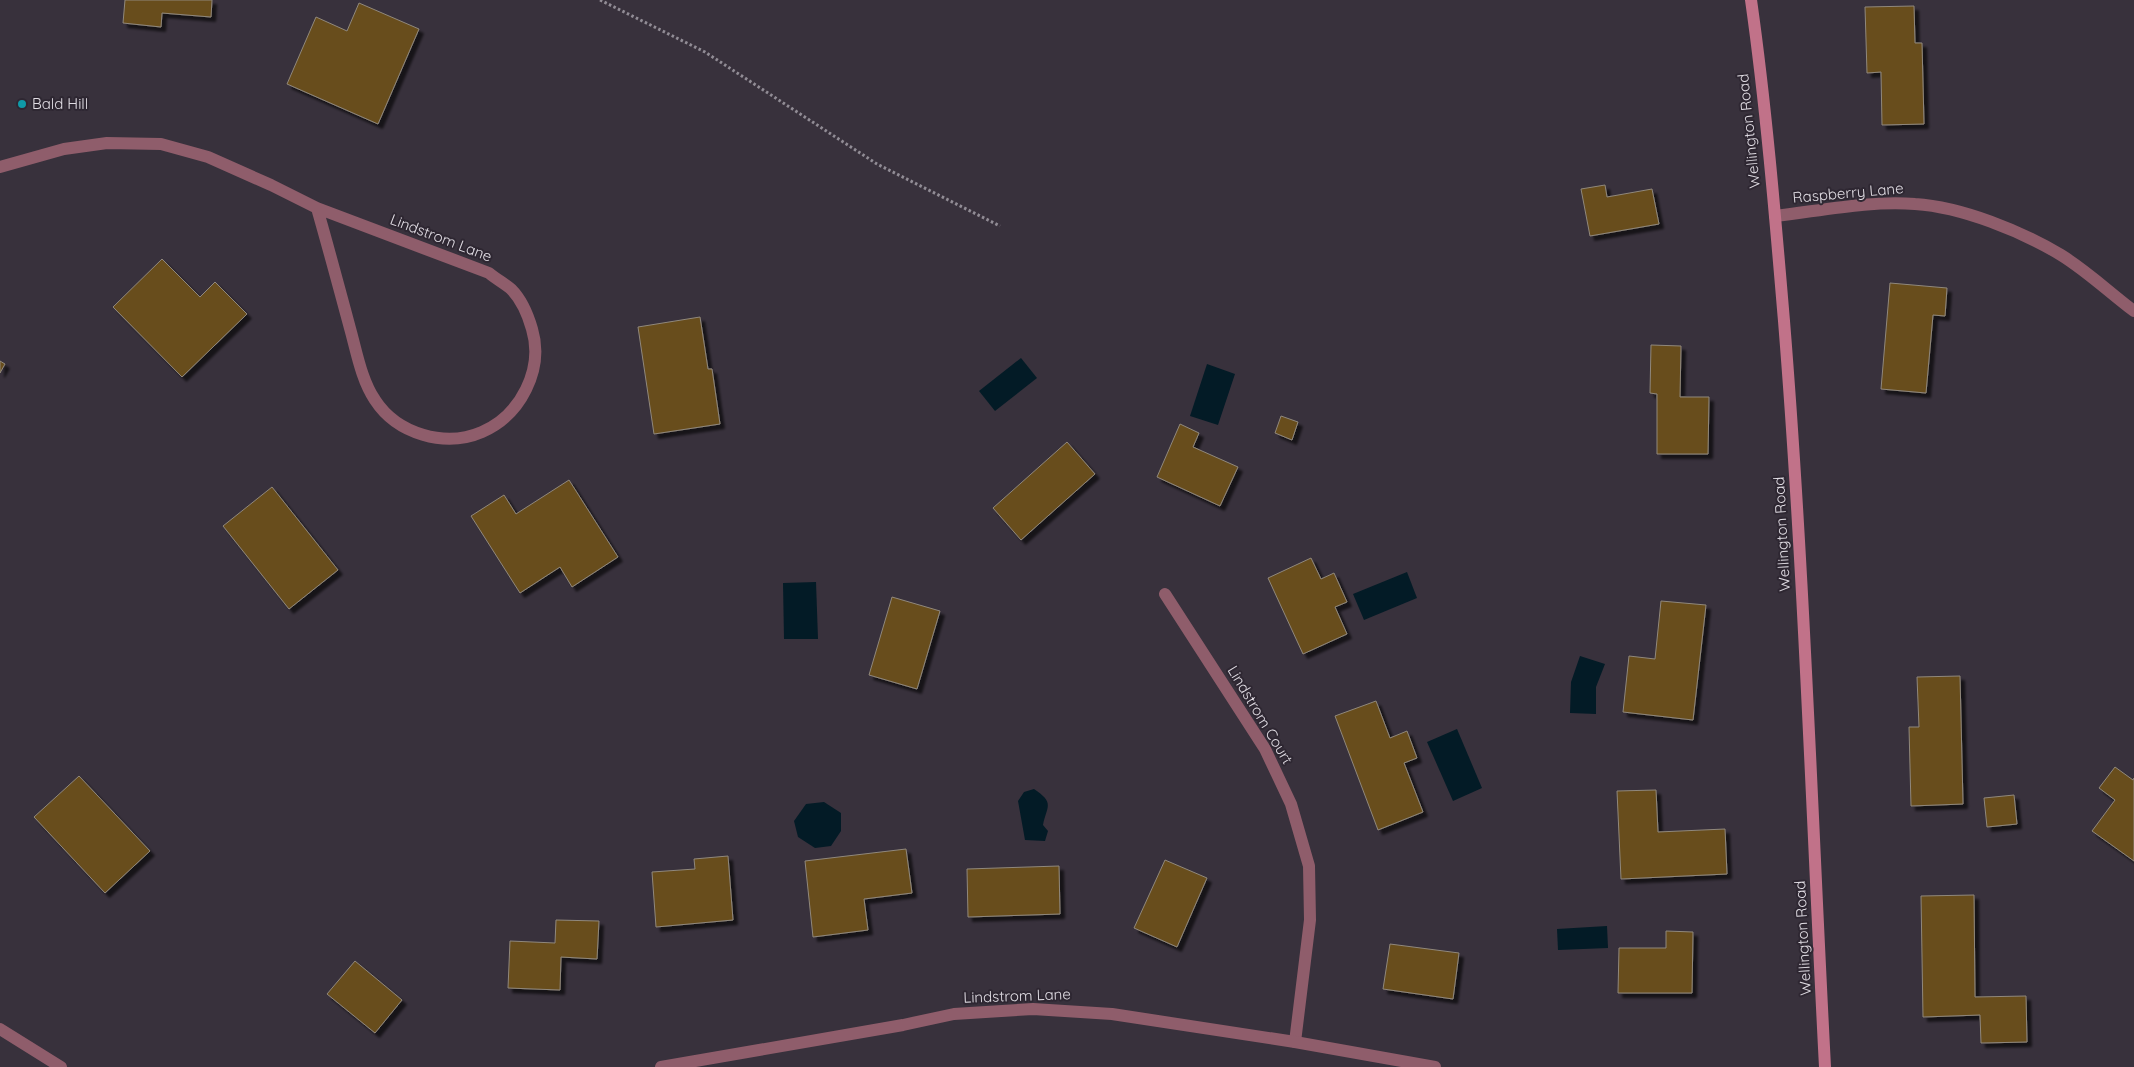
<svg xmlns="http://www.w3.org/2000/svg" width="2134" height="1067" font-family="Quicksand,sans-serif">
<style>
.water{fill:#031b26}
.building{fill:#684d1c;stroke:#90887c;filter:url(#shadow)}
.lines{fill:none;stroke-linecap:round;stroke-linejoin:round}
.path{stroke:#918c95;stroke-width:3;stroke-dasharray:2.5 2.5;stroke-linecap:butt}
.minor{stroke:#8f5d6b;stroke-width:12}
.secondary{stroke:#c17289;stroke-width:12}
.culture-dot{fill:#0f9aa8;stroke:#2e2732;stroke-width:2}
.labels{text-anchor:middle;stroke-width:4;stroke-linejoin:round;paint-order:stroke}
.poi-label{font-size:15px;fill:#e1dde4;stroke:#2e2732;text-anchor:start}
.street-label{font-size:15px;fill:#e1dde4;stroke:#2e2732}
</style>
<defs>
<filter id="shadow"><feDropShadow dx="4.5" dy="4.5" stdDeviation="1" flood-color="#0009"/></filter>
</defs>
<rect width="100%" height="100%" fill="#38313c"/>
<g class="water">
<path d="M 1021,358 L 1037,378 L 995,411 L 979,391 Z"/>
<path d="M 1207,364 L 1235,374 L 1218,425 L 1190,416 Z"/>
<path d="M 1407,572 L 1417,598 L 1364,620 L 1353,594 Z"/>
<path d="M 816,582 L 818,639 L 784,639 L 783,583 Z"/>
<path d="M 1580,656 L 1605,664 L 1596,687 L 1596,714 L 1570,713 L 1571,682 Z"/>
<path d="M 1457,729 L 1482,788 L 1453,801 L 1427,742 Z"/>
<path d="M 1034,789 C 1055,803 1047,806 1043,825 L 1048,831 L 1045,841 L 1025,840 L 1018,801 L 1024,792 Z"/>
<path d="M 824,802 L 841,813 L 841,831 L 831,846 L 815,848 L 798,837 L 794,821 L 806,804 Z"/>
<path d="M 1607,926 L 1608,948 L 1558,950 L 1557,929 Z"/>
</g>
<g class="building">
<path d="M 125,0 L 212,0 L 211,17 L 162,13 L 161,27 L 123,23 Z"/>
<path d="M 359,3 L 419,29 L 378,124 L 287,84 L 316,17 L 347,31 Z"/>
<path d="M 1914,6 L 1915,43 L 1922,43 L 1924,124 L 1882,125 L 1881,72 L 1867,73 L 1865,7 Z"/>
<path d="M 1605,185 L 1607,197 L 1652,189 L 1659,224 L 1590,236 L 1581,189 Z"/>
<path d="M 162,259 L 200,297 L 215,282 L 247,314 L 182,377 L 113,307 Z"/>
<path d="M 1890,283 L 1947,288 L 1945,316 L 1933,315 L 1926,393 L 1881,389 Z"/>
<path d="M 700,317 L 708,369 L 712,369 L 720,424 L 654,434 L 638,327 Z"/>
<path d="M 1651,345 L 1681,346 L 1680,397 L 1709,397 L 1708,454 L 1657,454 L 1657,394 L 1650,393 Z"/>
<path d="M 0,361 L 5,364 L 0,373 Z"/>
<path d="M 1281,416 L 1298,422 L 1292,440 L 1275,433 Z"/>
<path d="M 1180,424 L 1199,433 L 1193,447 L 1238,467 L 1220,506 L 1157,477 Z"/>
<path d="M 1067,442 L 1095,474 L 1021,540 L 993,508 Z"/>
<path d="M 569,480 L 618,557 L 572,587 L 560,567 L 520,593 L 471,516 L 504,495 L 516,514 Z"/>
<path d="M 272,487 L 338,570 L 289,609 L 223,526 Z"/>
<path d="M 1311,558 L 1321,579 L 1334,573 L 1347,602 L 1335,607 L 1347,634 L 1303,654 L 1268,578 Z"/>
<path d="M 892,597 L 940,611 L 917,689 L 869,675 Z"/>
<path d="M 1661,601 L 1706,605 L 1693,720 L 1623,712 L 1629,656 L 1655,659 Z"/>
<path d="M 1960,676 L 1963,804 L 1911,806 L 1909,727 L 1919,727 L 1917,677 Z"/>
<path d="M 1376,701 L 1390,738 L 1407,731 L 1417,758 L 1404,763 L 1423,812 L 1378,830 L 1335,716 Z"/>
<path d="M 2115,767 L 2133,780 L 2134,778 L 2134,861 L 2092,831 L 2115,800 L 2099,788 Z"/>
<path d="M 79,776 L 150,851 L 105,893 L 34,817 Z"/>
<path d="M 1656,790 L 1658,832 L 1725,829 L 1727,874 L 1621,879 L 1617,791 Z"/>
<path d="M 2014,795 L 2017,824 L 1987,827 L 1984,798 Z"/>
<path d="M 906,849 L 912,893 L 864,899 L 868,930 L 813,937 L 805,861 Z"/>
<path d="M 728,856 L 733,920 L 656,927 L 652,872 L 695,869 L 694,859 Z"/>
<path d="M 1165,860 L 1207,878 L 1177,947 L 1134,928 Z"/>
<path d="M 1059,866 L 1060,914 L 968,917 L 967,869 Z"/>
<path d="M 1974,895 L 1975,997 L 2026,996 L 2027,1042 L 1981,1043 L 1980,1015 L 1923,1017 L 1921,896 Z"/>
<path d="M 556,920 L 599,921 L 597,959 L 561,957 L 560,990 L 508,988 L 510,941 L 555,943 Z"/>
<path d="M 1666,931 L 1693,932 L 1692,993 L 1618,993 L 1619,948 L 1666,948 Z"/>
<path d="M 1390,944 L 1459,953 L 1453,999 L 1383,989 Z"/>
<path d="M 355,961 L 402,1000 L 375,1033 L 327,994 Z"/>
</g>
<g class="lines">
<path class="path" d="M 600,0 L 705,52 L 877,164 L 1000,226"/>
<g class="minor">
<path d="M 0,167 L 64,149 L 107,143 L 161,144 L 208,157 L 271,185 L 317,208 L 489,273 C 496,279 504,283 511,289 C 522,300 528,315 532,329 C 544,369 521,415 482,432 C 445,448 397,434 375,400 C 362,381 357,354 351,332 C 340,291 329,250 317,208"/>
<path d="M 1775,216 C 1819,211 1872,200 1915,204 C 1962,207 2021,231 2061,255 C 2087,271 2110,293 2134,311"/>
<path d="M 1165,594 L 1265,749 L 1291,804 L 1309,866 L 1310,920 L 1295,1042"/>
<path d="M 0,1029 L 61,1067"/>
<path d="M 661,1067 L 903,1025 L 954,1014 L 1033,1009 L 1112,1014 L 1295,1042 L 1435,1067"/>
</g>
<path class="secondary" d="M 1751,0 C 1766,106 1775,214 1784,321 C 1804,569 1812,818 1825,1067"/>
</g>
<circle class="culture-dot" cx="22" cy="104" r="5"/>
<g class="labels">
<g class="poi-label">
<text x="32" y="109">Bald Hill</text>
</g>
<g class="street-label">
<text transform="translate(1749 131) rotate(-96)" y="5">Wellington Road</text>
<text transform="translate(1848 193) rotate(-5)" y="5">Raspberry Lane</text>
<text transform="translate(441 238) rotate(21)" y="5">Lindstrom Lane</text>
<text transform="translate(1782 534) rotate(-93)" y="5">Wellington Road</text>
<text transform="translate(1260 715) rotate(59)" y="5">Lindstrom Court</text>
<text transform="translate(1803 938) rotate(-93)" y="5">Wellington Road</text>
<text transform="translate(1017 996) rotate(-2)" y="5">Lindstrom Lane</text>
</g>
</g>
</svg>
